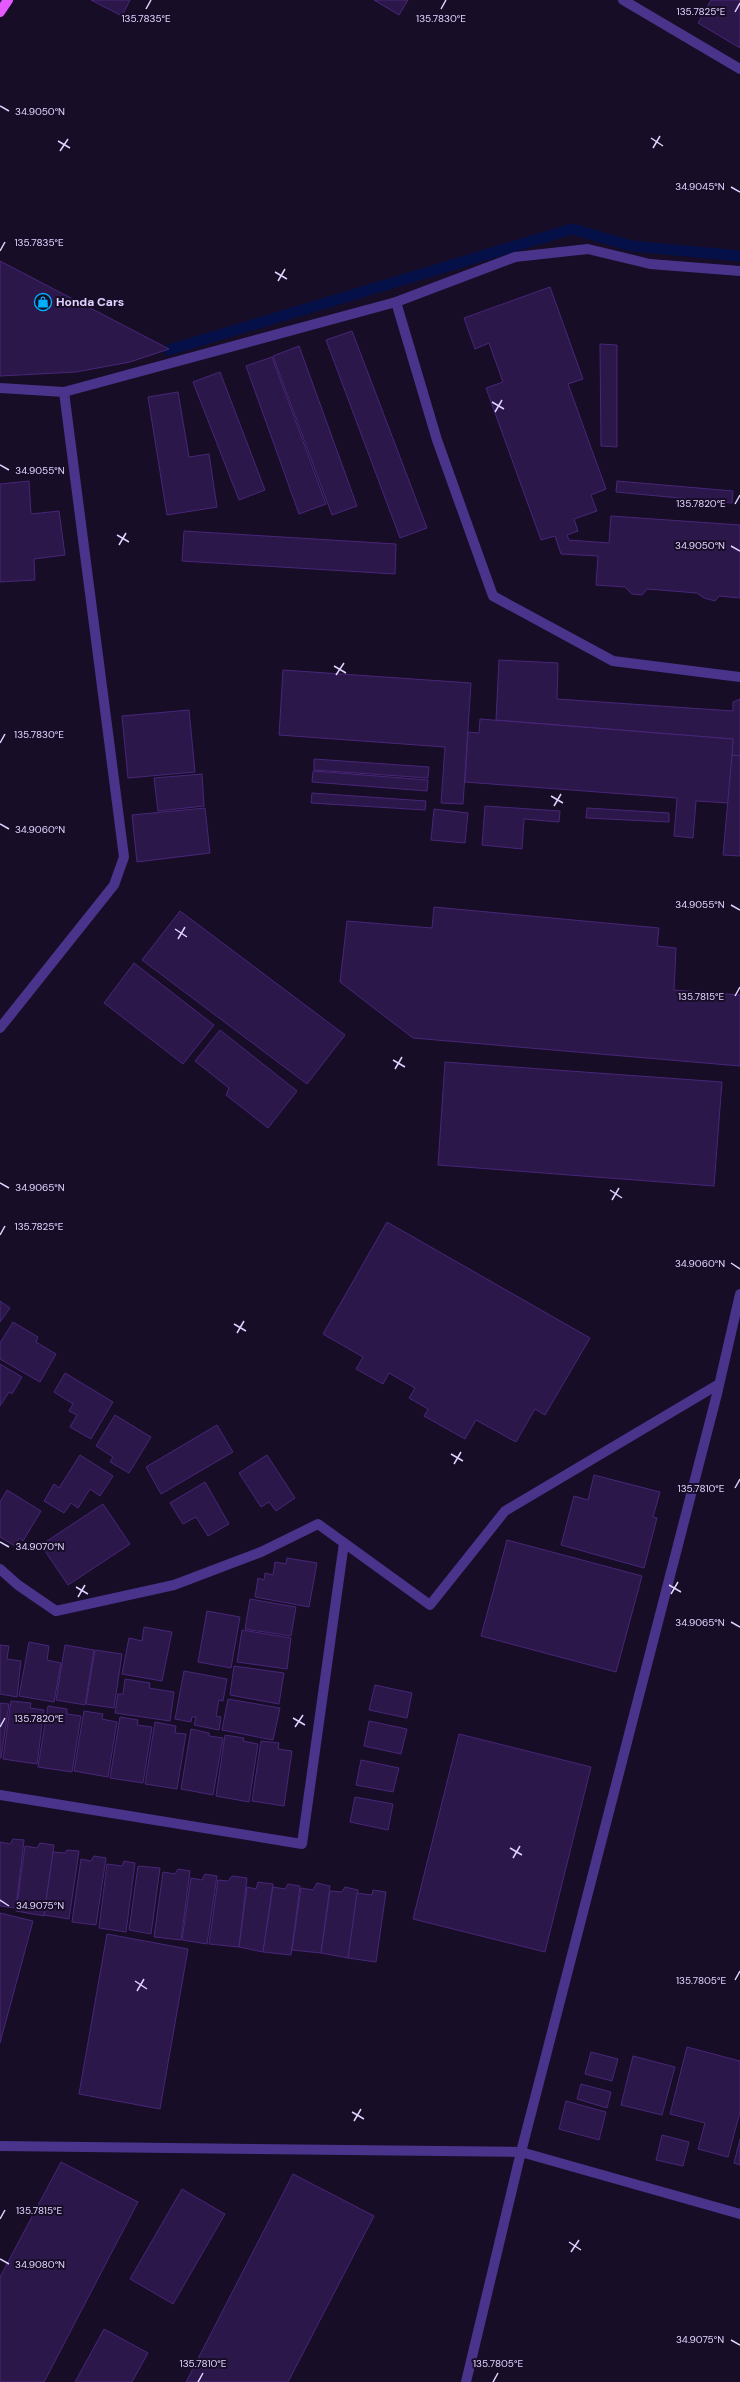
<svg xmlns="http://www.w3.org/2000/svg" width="740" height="2382" font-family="'DM Sans',sans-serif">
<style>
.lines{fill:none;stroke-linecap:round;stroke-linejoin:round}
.stream{stroke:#050f48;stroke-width:11}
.building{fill:#2c174a;stroke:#482678}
.service{stroke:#49338b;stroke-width:10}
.minor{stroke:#49338b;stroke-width:10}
.primary{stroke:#e45aff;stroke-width:10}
.ticks{fill:none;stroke:#e1d3ff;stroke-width:1.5}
.labels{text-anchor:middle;stroke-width:4;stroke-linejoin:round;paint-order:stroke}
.poi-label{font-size:12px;font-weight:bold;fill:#e1d3ff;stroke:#170d27;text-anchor:start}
.ticks-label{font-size:10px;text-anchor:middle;fill:#e1d3ff;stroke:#170d27;stroke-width:4;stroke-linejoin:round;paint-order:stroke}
</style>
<rect width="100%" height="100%" fill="#170d27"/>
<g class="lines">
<path class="stream" d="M 169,350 L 572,229 L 632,246 L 740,256"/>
</g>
<g class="building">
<path d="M 91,0 L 130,0 L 122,16 Z"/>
<path d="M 374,0 L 408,0 L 399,15 Z"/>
<path d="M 711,0 L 740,0 L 740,48 L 698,23 Z"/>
<path d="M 0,261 L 169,349 L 130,362 L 76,372 L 0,376 Z"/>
<path d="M 550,287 L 583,379 L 568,384 L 606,489 L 591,495 L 597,511 L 574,519 L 578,531 L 567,535 L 569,540 L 609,543 L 611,516 L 740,525 L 740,598 L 719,596 L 715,601 L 704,598 L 697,593 L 647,589 L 642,595 L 632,594 L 625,587 L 596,585 L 598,556 L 561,554 L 555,536 L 541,540 L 486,388 L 503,382 L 489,343 L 475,349 L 464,318 Z"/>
<path d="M 352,331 L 427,528 L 400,538 L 326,340 Z"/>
<path d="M 600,344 L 617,345 L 617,447 L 601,446 Z"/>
<path d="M 299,346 L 357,506 L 332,515 L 273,356 Z"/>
<path d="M 272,357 L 326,504 L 299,514 L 246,366 Z"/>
<path d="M 220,372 L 265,490 L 239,500 L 193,382 Z"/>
<path d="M 178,392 L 189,457 L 209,454 L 217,507 L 167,515 L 148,397 Z"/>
<path d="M 29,481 L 31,514 L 59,511 L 65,555 L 34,559 L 35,580 L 0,582 L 0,484 Z"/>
<path d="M 617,481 L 733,491 L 732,503 L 616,492 Z"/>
<path d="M 184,531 L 396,544 L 395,574 L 182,561 Z"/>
<path d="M 499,660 L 558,663 L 557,699 L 733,711 L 733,702 L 740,699 L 740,756 L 732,755 L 733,739 L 496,720 Z"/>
<path d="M 283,670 L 471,683 L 463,804 L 441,803 L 445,747 L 279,735 Z"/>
<path d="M 189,710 L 195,772 L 128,778 L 122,716 Z"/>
<path d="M 480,719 L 733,739 L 729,803 L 696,801 L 693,838 L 674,836 L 677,798 L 465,782 L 468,732 L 479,733 Z"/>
<path d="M 732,755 L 740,756 L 740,856 L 723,855 Z"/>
<path d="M 314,759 L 429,767 L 428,778 L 314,770 Z"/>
<path d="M 313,771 L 428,780 L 427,791 L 312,782 Z"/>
<path d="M 202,774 L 204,806 L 158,811 L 154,778 Z"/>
<path d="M 312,793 L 426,801 L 425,810 L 311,803 Z"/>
<path d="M 485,806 L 560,811 L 559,822 L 524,819 L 522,849 L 482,845 Z"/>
<path d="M 205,808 L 210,853 L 137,862 L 132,815 Z"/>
<path d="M 587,808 L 669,813 L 669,822 L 586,818 Z"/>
<path d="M 434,809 L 468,813 L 465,843 L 431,840 Z"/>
<path d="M 434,907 L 659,928 L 657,946 L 676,948 L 674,990 L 740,995 L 740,1066 L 413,1038 L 340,982 L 347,921 L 432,928 Z"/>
<path d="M 180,911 L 345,1035 L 307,1084 L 142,960 Z"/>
<path d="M 134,963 L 214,1025 L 183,1064 L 104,1003 Z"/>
<path d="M 220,1030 L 297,1091 L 268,1128 L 226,1095 L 229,1088 L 195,1061 Z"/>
<path d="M 445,1062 L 722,1082 L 714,1186 L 438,1165 Z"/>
<path d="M 387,1222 L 590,1338 L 545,1415 L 535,1409 L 516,1442 L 476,1420 L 465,1439 L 424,1416 L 428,1409 L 409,1398 L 415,1388 L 389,1373 L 383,1384 L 356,1369 L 363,1357 L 323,1334 Z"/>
<path d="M 0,1301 L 10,1308 L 0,1322 Z"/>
<path d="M 13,1322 L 38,1337 L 36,1342 L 56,1354 L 40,1382 L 0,1359 L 0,1343 Z"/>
<path d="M 0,1364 L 22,1377 L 12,1394 L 9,1392 L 0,1406 Z"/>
<path d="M 65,1373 L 113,1402 L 91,1439 L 70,1427 L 77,1415 L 69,1411 L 73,1404 L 54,1392 Z"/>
<path d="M 115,1415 L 151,1437 L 129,1473 L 110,1462 L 113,1457 L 96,1446 Z"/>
<path d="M 217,1425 L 233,1452 L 161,1494 L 146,1467 Z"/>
<path d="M 80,1455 L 113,1476 L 100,1496 L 90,1489 L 78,1508 L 71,1503 L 64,1513 L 44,1501 L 54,1484 L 59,1488 Z"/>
<path d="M 267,1455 L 295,1498 L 276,1511 L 269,1502 L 261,1507 L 239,1473 Z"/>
<path d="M 594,1475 L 660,1492 L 653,1517 L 657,1518 L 644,1568 L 561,1545 L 574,1496 L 588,1500 Z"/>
<path d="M 205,1482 L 229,1524 L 208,1536 L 196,1517 L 183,1524 L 170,1503 Z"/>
<path d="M 7,1490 L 41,1511 L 23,1541 L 19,1538 L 15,1546 L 0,1537 L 0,1502 Z"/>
<path d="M 103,1504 L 130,1544 L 68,1585 L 41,1545 Z"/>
<path d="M 507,1540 L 642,1576 L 616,1672 L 481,1636 Z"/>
<path d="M 287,1558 L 317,1563 L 309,1607 L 255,1597 L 258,1578 L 264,1580 L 265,1573 L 273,1575 L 275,1562 L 286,1564 Z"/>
<path d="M 250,1599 L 296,1607 L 291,1636 L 245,1629 Z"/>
<path d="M 207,1611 L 240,1617 L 231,1668 L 198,1662 Z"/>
<path d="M 144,1627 L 172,1632 L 162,1681 L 122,1674 L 129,1638 L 142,1641 Z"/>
<path d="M 242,1630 L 291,1638 L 287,1669 L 237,1662 Z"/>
<path d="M 29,1642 L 49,1646 L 47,1660 L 61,1663 L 54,1702 L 19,1696 Z"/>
<path d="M 0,1645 L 9,1646 L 7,1659 L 21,1661 L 17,1697 L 0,1694 Z"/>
<path d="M 65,1645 L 94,1650 L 85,1705 L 56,1700 Z"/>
<path d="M 95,1650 L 122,1654 L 114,1708 L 86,1704 Z"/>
<path d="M 234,1666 L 284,1673 L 279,1704 L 230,1695 Z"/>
<path d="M 184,1671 L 227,1679 L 223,1701 L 219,1700 L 216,1716 L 221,1717 L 219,1730 L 194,1725 L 196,1717 L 192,1717 L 191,1722 L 175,1719 Z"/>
<path d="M 125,1679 L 150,1683 L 149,1688 L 174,1692 L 170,1721 L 115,1713 L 118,1694 L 123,1694 Z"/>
<path d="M 375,1685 L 412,1693 L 407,1718 L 369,1710 Z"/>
<path d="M 228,1699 L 280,1708 L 273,1740 L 222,1730 Z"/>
<path d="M 11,1701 L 31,1703 L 30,1708 L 44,1710 L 37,1764 L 3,1759 Z"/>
<path d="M 0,1703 L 9,1704 L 1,1758 L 0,1758 Z"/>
<path d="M 48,1706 L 67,1709 L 67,1714 L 81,1716 L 72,1772 L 38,1767 Z"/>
<path d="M 84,1711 L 103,1714 L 102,1719 L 117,1722 L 108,1777 L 74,1771 Z"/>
<path d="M 120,1717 L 138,1720 L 137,1725 L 152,1727 L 143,1783 L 110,1778 Z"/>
<path d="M 369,1721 L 407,1729 L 401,1754 L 364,1746 Z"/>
<path d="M 155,1722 L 176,1726 L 175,1733 L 186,1734 L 177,1789 L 145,1784 Z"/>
<path d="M 191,1729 L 209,1733 L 209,1736 L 223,1738 L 213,1795 L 181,1789 Z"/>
<path d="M 459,1734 L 591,1767 L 545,1952 L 413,1919 Z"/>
<path d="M 225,1735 L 244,1738 L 243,1741 L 258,1744 L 249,1802 L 216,1796 Z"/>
<path d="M 261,1741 L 279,1743 L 278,1749 L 292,1751 L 284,1806 L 252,1801 Z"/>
<path d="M 361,1760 L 399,1768 L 393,1792 L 356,1785 Z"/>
<path d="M 355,1797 L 393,1804 L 388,1830 L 350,1822 Z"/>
<path d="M 13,1839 L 24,1840 L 16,1908 L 0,1906 L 0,1842 L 10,1844 Z"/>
<path d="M 40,1843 L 54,1845 L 44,1916 L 16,1911 L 25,1846 L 37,1848 Z"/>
<path d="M 67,1850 L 79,1851 L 69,1919 L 44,1915 L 53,1852 L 65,1853 Z"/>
<path d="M 94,1856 L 106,1858 L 96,1925 L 72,1922 L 81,1859 L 91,1861 Z"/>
<path d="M 124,1861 L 135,1863 L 126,1932 L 99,1928 L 107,1864 L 122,1866 Z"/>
<path d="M 138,1866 L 160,1868 L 151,1934 L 129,1930 Z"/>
<path d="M 178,1869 L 190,1871 L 181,1940 L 154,1937 L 163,1872 L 175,1874 Z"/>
<path d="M 205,1874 L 217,1876 L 207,1944 L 182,1940 L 191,1878 L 202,1880 Z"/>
<path d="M 232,1876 L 247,1878 L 239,1947 L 209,1944 L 218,1880 L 228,1881 Z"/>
<path d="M 258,1882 L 273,1884 L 263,1952 L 239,1947 L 247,1887 L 256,1889 Z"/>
<path d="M 317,1883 L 330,1886 L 321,1953 L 292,1950 L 301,1888 L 313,1890 Z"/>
<path d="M 288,1884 L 300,1886 L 291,1955 L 263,1952 L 273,1887 L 285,1889 Z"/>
<path d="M 345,1887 L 358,1890 L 348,1958 L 321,1953 L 330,1891 L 342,1892 Z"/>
<path d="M 373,1890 L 386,1892 L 376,1962 L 348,1958 L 357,1893 L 372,1895 Z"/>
<path d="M 0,1913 L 33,1921 L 0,2043 Z"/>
<path d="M 107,1934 L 188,1949 L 160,2109 L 79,2094 Z"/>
<path d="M 687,2047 L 740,2061 L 740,2112 L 728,2157 L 698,2149 L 705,2123 L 670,2114 Z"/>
<path d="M 591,2052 L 618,2059 L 612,2081 L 585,2074 Z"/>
<path d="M 633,2056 L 675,2067 L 662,2115 L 621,2105 Z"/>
<path d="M 581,2084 L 611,2092 L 607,2108 L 577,2099 Z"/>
<path d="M 566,2101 L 606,2112 L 599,2140 L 559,2129 Z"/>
<path d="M 662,2135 L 689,2142 L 683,2166 L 656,2160 Z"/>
<path d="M 740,2139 L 740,2165 L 734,2163 Z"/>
<path d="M 61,2162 L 138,2202 L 44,2382 L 0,2382 L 0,2277 Z"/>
<path d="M 293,2174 L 374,2216 L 288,2382 L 186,2382 Z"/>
<path d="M 182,2189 L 225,2214 L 173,2304 L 130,2279 Z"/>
<path d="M 104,2329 L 148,2353 L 132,2382 L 75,2382 Z"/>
</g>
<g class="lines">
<path class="service" d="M 396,302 L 437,440 L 493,596 L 613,661 L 740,677"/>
<g class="minor">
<path d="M 623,0 L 740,69"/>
<path d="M 0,388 L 64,392 L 396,302 L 515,257 L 588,249 L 650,264 L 740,271"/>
<path d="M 0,1028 L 114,885 L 124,857 L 64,392"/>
<path d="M 0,1569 L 18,1585 L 56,1611 L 174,1585 L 261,1552 L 318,1524 L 430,1605 L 505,1511 L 719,1384"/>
<path d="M 0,1795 L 302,1844 L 344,1543"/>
<path d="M 0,2146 L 521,2152 L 740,2214"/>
<path d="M 466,2382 L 521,2152 L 717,1394 L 740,1294"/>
</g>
<path class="primary" d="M 0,12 L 8,0"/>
</g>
<path class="ticks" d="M 146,9 L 151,0M 441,9 L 446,0M 735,12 L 740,3M 0,106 L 9,111M 651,138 L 663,146M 58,141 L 70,148M 653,148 L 660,136M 60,151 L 68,139M 731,187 L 740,192M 0,251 L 5,242M 275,272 L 287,279M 278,281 L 285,269M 492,402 L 504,409M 495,412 L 502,400M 0,465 L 9,470M 735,504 L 740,495M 117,535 L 129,542M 119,545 L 126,533M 731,546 L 740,551M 334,666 L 346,673M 336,675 L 344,663M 0,743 L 5,734M 551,796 L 563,803M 554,806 L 561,794M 0,824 L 9,829M 731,905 L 740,910M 175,929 L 187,937M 178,939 L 185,927M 735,996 L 740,987M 393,1060 L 405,1067M 395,1069 L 402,1057M 0,1183 L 9,1188M 610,1190 L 622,1198M 612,1200 L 619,1188M 0,1235 L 5,1226M 731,1263 L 740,1269M 234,1324 L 246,1331M 237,1333 L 244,1321M 451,1454 L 463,1461M 454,1464 L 461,1452M 735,1488 L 740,1479M 0,1542 L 9,1547M 669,1585 L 681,1592M 76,1587 L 88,1594M 671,1594 L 678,1582M 78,1597 L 85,1585M 731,1622 L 740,1627M 293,1718 L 305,1725M 0,1727 L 5,1718M 295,1727 L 303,1715M 510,1848 L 522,1855M 513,1858 L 520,1846M 0,1900 L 9,1906M 735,1980 L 740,1971M 135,1981 L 147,1989M 137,1991 L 144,1979M 352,2112 L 364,2119M 354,2121 L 361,2109M 0,2219 L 5,2210M 569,2242 L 581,2250M 571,2252 L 579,2240M 0,2259 L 9,2264M 731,2340 L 740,2345M 198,2382 L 203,2373M 493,2382 L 498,2373"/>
<defs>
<g id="shop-ring" transform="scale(0.9)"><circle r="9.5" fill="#170d27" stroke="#00b0fe" stroke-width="1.5"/><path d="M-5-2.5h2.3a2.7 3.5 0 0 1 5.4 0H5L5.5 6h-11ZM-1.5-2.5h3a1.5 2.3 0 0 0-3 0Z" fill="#00b0fe"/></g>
</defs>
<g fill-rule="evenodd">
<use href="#shop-ring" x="43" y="302"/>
</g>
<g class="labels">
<g class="poi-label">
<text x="56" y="306">Honda Cars</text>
</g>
</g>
<g class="ticks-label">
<text x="701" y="15">135.7825°E</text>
<text x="146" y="22">135.7835°E</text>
<text x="441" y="22">135.7830°E</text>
<text x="40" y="115">34.9050°N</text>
<text x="700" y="190">34.9045°N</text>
<text x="39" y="246">135.7835°E</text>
<text x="40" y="474">34.9055°N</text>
<text x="701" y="507">135.7820°E</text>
<text x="700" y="549">34.9050°N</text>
<text x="39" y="738">135.7830°E</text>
<text x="40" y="833">34.9060°N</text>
<text x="700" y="908">34.9055°N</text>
<text x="701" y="1000">135.7815°E</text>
<text x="40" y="1191">34.9065°N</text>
<text x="39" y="1230">135.7825°E</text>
<text x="700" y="1267">34.9060°N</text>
<text x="701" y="1492">135.7810°E</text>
<text x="40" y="1550">34.9070°N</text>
<text x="700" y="1626">34.9065°N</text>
<text x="39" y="1722">135.7820°E</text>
<text x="40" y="1909">34.9075°N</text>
<text x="701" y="1984">135.7805°E</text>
<text x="39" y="2214">135.7815°E</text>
<text x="40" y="2268">34.9080°N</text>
<text x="700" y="2343">34.9075°N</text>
<text x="203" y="2367">135.7810°E</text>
<text x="498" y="2367">135.7805°E</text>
</g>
</svg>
